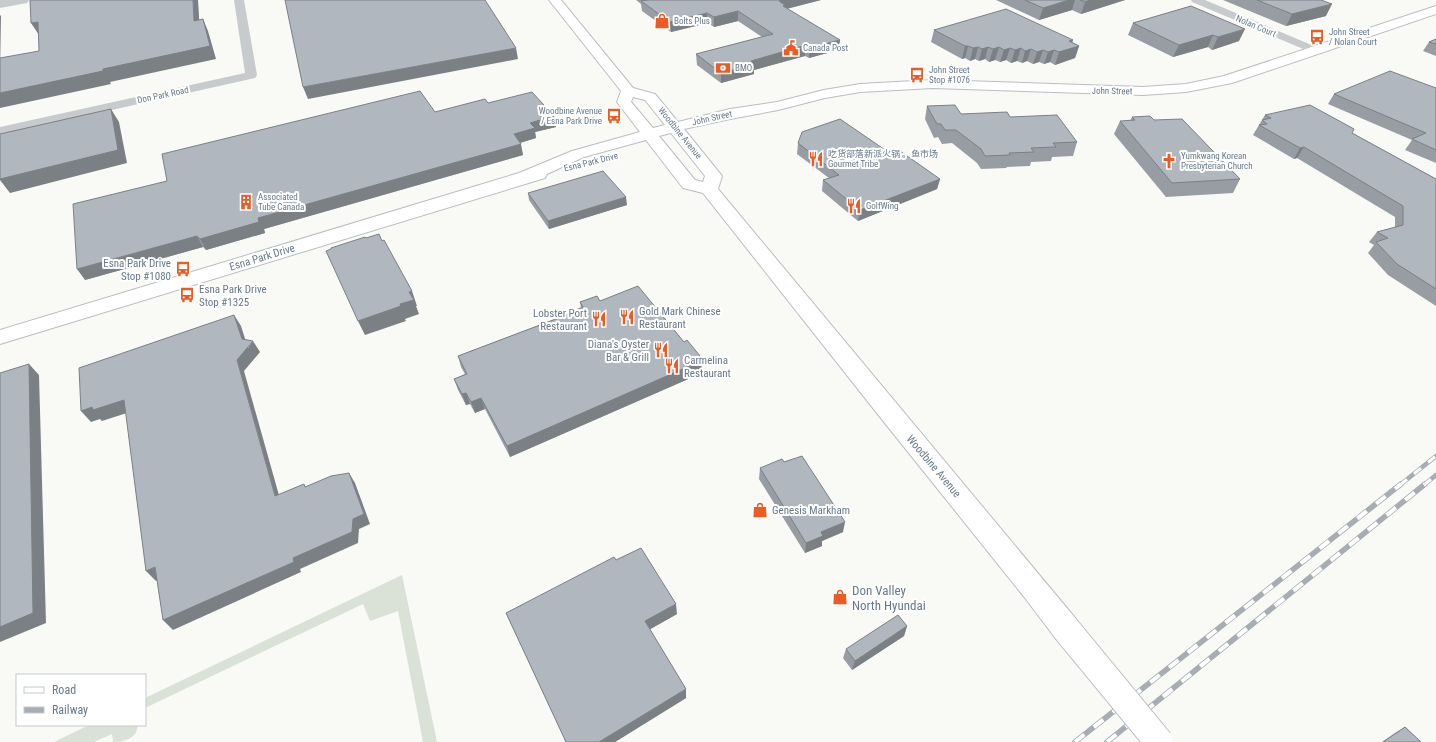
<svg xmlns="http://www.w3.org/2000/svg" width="1436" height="742" font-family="'Roboto Condensed','Noto Sans SC',sans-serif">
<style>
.green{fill:#dae1d7}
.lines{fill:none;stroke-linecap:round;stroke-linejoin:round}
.secondary-casing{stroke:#b9bec3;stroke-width:2}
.minor{fill:#c7cbce;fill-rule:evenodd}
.tertiary{fill:#c7cbce;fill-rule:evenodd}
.secondary{fill:#fff;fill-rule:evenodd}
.rail-far1-casing{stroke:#a7adb3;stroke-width:4.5}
.rail-casing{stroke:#a7adb3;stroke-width:5.5}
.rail-far1{stroke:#fff;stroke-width:3;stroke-dasharray:9;stroke-linecap:butt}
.rail{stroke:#fff;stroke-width:4;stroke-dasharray:12;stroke-linecap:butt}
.secondary-bridge-casing{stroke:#b9bec3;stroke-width:30;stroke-linecap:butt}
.secondary-bridge{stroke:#fff;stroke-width:28}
.wall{fill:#979da3}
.shaded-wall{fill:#7b8085}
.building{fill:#b0b7be;stroke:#7b8085}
.labels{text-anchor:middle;stroke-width:4;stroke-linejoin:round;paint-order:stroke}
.far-poi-label{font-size:9px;fill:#677889;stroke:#fff;text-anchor:start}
.far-street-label{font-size:9px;fill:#677889;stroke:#fff}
.street-label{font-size:11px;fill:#677889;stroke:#fff}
.poi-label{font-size:11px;fill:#677889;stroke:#fff;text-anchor:start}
.near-poi-label{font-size:13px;fill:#677889;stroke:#fff;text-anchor:start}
</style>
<rect width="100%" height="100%" fill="#f9f9f6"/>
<g class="green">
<path d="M 402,575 L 437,742 L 423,742 L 398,611 L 370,621 L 363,604 L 145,708 L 145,698 Z"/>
<path d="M 89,725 L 137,725 C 139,738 123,742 113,742 L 112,734 L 94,742 L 54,742 Z"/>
</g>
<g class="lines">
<g class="secondary-casing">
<path id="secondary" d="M 549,0 L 561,0 L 633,88 L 655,94 L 678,122 L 730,109 L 777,102 L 824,90 L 860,84 L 933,80 L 1143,87 L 1186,84 L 1224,76 L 1436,6 L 1436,14 L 1232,83 L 1186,92 L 1143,95 L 933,88 L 860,92 L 825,98 L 778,110 L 730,119 L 684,129 L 722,176 L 718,189 L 1076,619 L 1080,629 L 1076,639 L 1066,643 L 1056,639 L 1025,598 L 880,417 L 703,193 L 683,188 L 646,140 L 584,157 L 547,174 L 545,178 L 0,344 L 0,330 L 519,173 L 572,151 L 640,132 L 617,102 L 621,91 ZM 633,97 L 645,100 L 665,125 L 653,128 L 631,102 ZM 671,133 L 705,176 L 703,182 L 695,180 L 659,136 Z"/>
</g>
<g class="minor">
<path d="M 234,0 L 244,0 L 257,75 L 255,78 L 0,135 L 0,127 L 245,73 Z"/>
<path d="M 1191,0 L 1205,0 L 1321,49 L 1323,51 L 1321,53 L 1313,53 L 1192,2 Z"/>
</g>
<path class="tertiary" d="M 0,0 L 29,0 L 27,3 L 0,8 Z"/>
<use href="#secondary" class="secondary"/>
<g class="rail-far1-casing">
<g id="rail-far1">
<path d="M 1400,485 L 1436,456"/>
<path d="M 1424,485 L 1436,475"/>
</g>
</g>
<g class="rail-casing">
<g id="rail">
<path d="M 1075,742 L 1401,484"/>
<path d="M 1107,742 L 1425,484"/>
</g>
</g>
<use href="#rail-far1" class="rail-far1"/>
<use href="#rail" class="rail"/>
<g class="secondary-bridge-casing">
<path id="secondary-bridge" d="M 1066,629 L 1159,742"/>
</g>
<use href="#secondary-bridge" class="secondary-bridge"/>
</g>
<g class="wall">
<path d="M 636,0 L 821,0 L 787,9 L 840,40 L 838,50 L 809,58 L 805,56 L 754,70 L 754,74 L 721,83 L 697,65 L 696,54 L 762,37 L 738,21 L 714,27 L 708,23 L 671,32 L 642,11 L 641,4 Z"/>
<path d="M 996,0 L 1125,0 L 1081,14 L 1072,10 L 1039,20 Z"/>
<path d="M 1223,0 L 1321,0 L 1326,16 L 1286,26 Z"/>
<path d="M 1191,6 L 1239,41 L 1212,50 L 1208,47 L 1173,57 L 1128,35 L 1133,23 Z"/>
<path d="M 934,30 L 1073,40 L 1072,42 L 1079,46 L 1075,58 L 1055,65 L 1050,62 L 1044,64 L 1039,62 L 1033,64 L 1027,61 L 1022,63 L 1017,61 L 1011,63 L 1006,60 L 1000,62 L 995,60 L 989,62 L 985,59 L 979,61 L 975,59 L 970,61 L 965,58 L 962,59 L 931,42 Z"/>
<path d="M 1436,39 L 1436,56 L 1423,51 L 1429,42 Z"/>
<path d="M 1436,88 L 1436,163 L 1405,150 L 1412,140 L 1328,104 L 1334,94 Z"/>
<path d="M 488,103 L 554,116 L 556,127 L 535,132 L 536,138 L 520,143 L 523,155 L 264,229 L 265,233 L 206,250 L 203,247 L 85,280 L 435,112 Z"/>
<path d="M 927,106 L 961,114 L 1010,117 L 1077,142 L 1073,156 L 1052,157 L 1051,161 L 1031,162 L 1030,166 L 1007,167 L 1006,168 L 981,169 L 977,163 L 952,143 L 942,144 L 938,137 L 934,138 L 925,119 Z"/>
<path d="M 1265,115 L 1352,133 L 1436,179 L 1436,306 L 1388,275 L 1368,253 L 1374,245 L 1369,242 L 1377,232 L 1395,227 L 1395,217 L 1297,158 L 1294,159 L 1253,135 Z"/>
<path d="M 1132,117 L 1154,120 L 1240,179 L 1233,193 L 1166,197 L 1114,134 L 1120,121 L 1130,121 Z"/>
<path d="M 798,143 L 891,154 L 940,179 L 937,189 L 858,221 L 822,191 L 823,180 L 829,178 L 797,154 Z"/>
<path d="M 528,193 L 627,205 L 549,229 L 529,200 Z"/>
<path d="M 600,301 L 684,342 L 700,356 L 700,360 L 701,361 L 702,373 L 510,457 L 485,409 L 475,413 L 470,404 L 466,405 L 458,390 L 454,379 L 465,374 L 461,367 L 458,356 L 576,311 L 576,310 L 581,308 L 580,302 Z"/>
<path d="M 760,468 L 843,532 L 822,541 L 822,546 L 805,553 L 759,479 Z"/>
<path d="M 616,560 L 677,614 L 650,629 L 686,698 L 615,742 L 566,742 L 506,613 Z"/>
<path d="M 907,626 L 904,636 L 852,670 L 843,658 L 846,649 Z"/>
<path d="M 1405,727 L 1421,742 L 1382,742 L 1395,733 Z"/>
</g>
<g class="shaded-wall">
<path d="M 193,0 L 198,0 L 200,33 L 194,21 Z"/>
<path d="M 784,0 L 821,0 L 785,9 L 779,1 Z"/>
<path d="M 1069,0 L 1075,0 L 1072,10 L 1039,20 L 1043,8 Z"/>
<path d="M 1091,0 L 1125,0 L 1081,14 L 1085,2 Z"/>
<path d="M 1332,4 L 1326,16 L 1286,26 L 1292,14 Z"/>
<path d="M 738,11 L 738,21 L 714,27 L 714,17 Z"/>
<path d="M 707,13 L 708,23 L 671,32 L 670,22 Z"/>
<path d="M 0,15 L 1,16 L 0,73 Z"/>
<path d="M 203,19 L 208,31 L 216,59 L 110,82 L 111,84 L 0,108 L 0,93 L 103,69 Z"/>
<path d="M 38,22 L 39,35 L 31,23 Z"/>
<path d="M 1245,29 L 1239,41 L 1212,50 L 1218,37 Z"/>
<path d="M 1213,35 L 1208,47 L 1173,57 L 1179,45 Z"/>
<path d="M 840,40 L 838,50 L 809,58 L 809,48 Z"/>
<path d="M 1073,40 L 1070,49 L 1079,46 L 1075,58 L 1055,65 L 1059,52 L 1069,41 Z"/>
<path d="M 806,45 L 805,56 L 754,70 L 754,74 L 721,83 L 721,73 L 751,61 Z"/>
<path d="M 965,46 L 968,46 L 965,58 L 962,59 Z"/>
<path d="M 978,47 L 975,59 L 970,61 L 973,48 Z"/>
<path d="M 988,47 L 985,59 L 979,61 L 982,49 Z"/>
<path d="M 999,47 L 995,60 L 989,62 L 993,49 Z"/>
<path d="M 516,48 L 518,59 L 308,99 L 303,87 Z"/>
<path d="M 1010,48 L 1006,60 L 1000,62 L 1004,50 Z"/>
<path d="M 1021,48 L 1017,61 L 1011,63 L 1015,50 Z"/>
<path d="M 1031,49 L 1027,61 L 1022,63 L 1025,51 Z"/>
<path d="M 1043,50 L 1039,62 L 1033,64 L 1037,52 Z"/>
<path d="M 1054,50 L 1050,62 L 1044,64 L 1048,52 Z"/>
<path d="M 111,109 L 119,122 L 127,163 L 10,193 L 0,180 L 0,179 Z"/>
<path d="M 554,116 L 556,127 L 535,132 L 536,138 L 516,144 L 514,134 L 530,123 Z"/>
<path d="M 521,144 L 523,155 L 264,229 L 265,233 L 206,250 L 200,239 L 258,218 Z"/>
<path d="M 1304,147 L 1297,158 L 1294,159 L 1300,148 Z"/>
<path d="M 940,179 L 937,189 L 858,221 L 860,210 Z"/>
<path d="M 626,197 L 627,205 L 549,229 L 548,221 Z"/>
<path d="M 197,236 L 203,247 L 85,280 L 77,269 Z"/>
<path d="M 412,291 L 417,306 L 416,306 L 419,314 L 405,319 L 406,321 L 365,335 L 358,321 L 400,304 L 409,292 Z"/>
<path d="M 234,315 L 241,326 L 248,348 L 253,341 L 260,352 L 244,371 L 282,506 L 275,496 L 237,360 L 242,339 Z"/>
<path d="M 700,356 L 700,362 L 701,361 L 702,373 L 510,457 L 507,446 Z"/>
<path d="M 29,364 L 39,375 L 46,623 L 0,642 L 0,627 Z"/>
<path d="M 466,393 L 470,404 L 466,405 L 462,394 Z"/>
<path d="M 481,398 L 485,409 L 475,413 L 471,402 Z"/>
<path d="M 124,400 L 133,411 L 102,421 L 100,419 L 91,422 L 81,411 L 92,407 Z"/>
<path d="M 349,473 L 355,483 L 370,524 L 359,529 L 358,543 L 300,569 L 301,572 L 173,630 L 163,620 L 293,558 Z"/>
<path d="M 845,522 L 843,532 L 822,541 L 822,546 L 805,553 L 806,543 L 821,532 Z"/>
<path d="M 155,567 L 165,577 L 156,581 L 146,571 Z"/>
<path d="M 676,604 L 677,614 L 647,631 L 645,621 Z"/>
<path d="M 907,626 L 904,636 L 852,670 L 855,661 Z"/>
<path d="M 686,689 L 686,698 L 615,742 L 599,742 Z"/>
</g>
<g class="building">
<path d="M 30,0 L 193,0 L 194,21 L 203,19 L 210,46 L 103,69 L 103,71 L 0,93 L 0,58 L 39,51 L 38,22 L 31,23 Z"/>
<path d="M 285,0 L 485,0 L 516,48 L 303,87 Z"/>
<path d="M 648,0 L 784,0 L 779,1 L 785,5 L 783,6 L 840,40 L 809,48 L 806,45 L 751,61 L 754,64 L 721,73 L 696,54 L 773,34 L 738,11 L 714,17 L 707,13 L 670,22 L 641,1 Z"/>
<path d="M 1025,0 L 1069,0 L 1043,8 Z"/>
<path d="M 1080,0 L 1091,0 L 1085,2 Z"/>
<path d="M 1257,0 L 1321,0 L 1332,4 L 1292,14 Z"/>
<path d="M 1191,6 L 1245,29 L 1218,37 L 1213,35 L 1179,45 L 1133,23 Z"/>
<path d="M 1006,9 L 1073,40 L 1069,41 L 1079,46 L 1059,52 L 1054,50 L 1048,52 L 1043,50 L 1037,52 L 1031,49 L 1025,51 L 1021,48 L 1015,50 L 1010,48 L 1004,50 L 999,47 L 993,49 L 988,47 L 982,49 L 978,47 L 973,48 L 968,46 L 965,46 L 934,30 Z"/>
<path d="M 1436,39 L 1436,44 L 1429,42 Z"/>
<path d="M 1390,71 L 1436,88 L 1436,150 L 1412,139 L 1426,133 L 1334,94 Z"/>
<path d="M 420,91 L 435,112 L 485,99 L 488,103 L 532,92 L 554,116 L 530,123 L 535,128 L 514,134 L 521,144 L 258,218 L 259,222 L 200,239 L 197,236 L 77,269 L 73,204 L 167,181 L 162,154 Z"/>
<path d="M 955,105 L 961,114 L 1007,112 L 1010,117 L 1057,115 L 1077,142 L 1053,143 L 1056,147 L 1031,148 L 1034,152 L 1009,153 L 1010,155 L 985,156 L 981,149 L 956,130 L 945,130 L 941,124 L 937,124 L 927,106 Z"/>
<path d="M 1310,105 L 1354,129 L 1352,133 L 1436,179 L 1436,289 L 1397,264 L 1376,242 L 1388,238 L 1377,232 L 1403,225 L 1403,206 L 1304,147 L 1300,148 L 1259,125 L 1267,124 L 1262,120 L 1271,118 L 1265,115 Z"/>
<path d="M 111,109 L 118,150 L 0,179 L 0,134 Z"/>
<path d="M 1150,116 L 1154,120 L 1182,119 L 1240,179 L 1172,183 L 1120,121 L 1135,120 L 1132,117 Z"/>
<path d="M 840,119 L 891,154 L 900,151 L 940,179 L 860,210 L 823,180 L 839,175 L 798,143 L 802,132 Z"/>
<path d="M 603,171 L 626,197 L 548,221 L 528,193 Z"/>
<path d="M 379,234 L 382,241 L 384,240 L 412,291 L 409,292 L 414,300 L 400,304 L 401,306 L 358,321 L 326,251 L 331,249 L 331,248 L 365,237 L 366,238 Z"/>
<path d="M 638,286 L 684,342 L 687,340 L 700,356 L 697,357 L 701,361 L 507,446 L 481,398 L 471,402 L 466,393 L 462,394 L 454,379 L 467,374 L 458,356 L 577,311 L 576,310 L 583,307 L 580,302 L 597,296 L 600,301 Z"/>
<path d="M 234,315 L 242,339 L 253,341 L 237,360 L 275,496 L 304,484 L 305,487 L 331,476 L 349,473 L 364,514 L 353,519 L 352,532 L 293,558 L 294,562 L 163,620 L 155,567 L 146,571 L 124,400 L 93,410 L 92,407 L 81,411 L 79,368 Z"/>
<path d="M 29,364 L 33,613 L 0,627 L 0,373 Z"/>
<path d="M 802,456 L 845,522 L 821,532 L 823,536 L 806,543 L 760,468 L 782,459 L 784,462 Z"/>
<path d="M 641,548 L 676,604 L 645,621 L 686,689 L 599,742 L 566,742 L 506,613 L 614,557 L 616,560 Z"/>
<path d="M 898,615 L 907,626 L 855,661 L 846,649 Z"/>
<path d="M 1405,727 L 1421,742 L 1383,742 Z"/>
</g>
<defs>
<g id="shop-bare" transform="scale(1.2)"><path d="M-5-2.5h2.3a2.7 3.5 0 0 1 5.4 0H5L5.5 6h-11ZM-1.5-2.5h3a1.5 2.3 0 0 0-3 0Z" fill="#ec5b24" stroke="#fff" stroke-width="2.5" paint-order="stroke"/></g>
<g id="bus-bare" transform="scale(1.2)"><path d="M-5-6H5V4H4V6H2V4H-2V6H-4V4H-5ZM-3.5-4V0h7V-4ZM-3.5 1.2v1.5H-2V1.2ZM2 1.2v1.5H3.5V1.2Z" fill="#ec5b24" stroke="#fff" stroke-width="2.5" paint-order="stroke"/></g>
<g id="civic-bare" transform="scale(1.2)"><path d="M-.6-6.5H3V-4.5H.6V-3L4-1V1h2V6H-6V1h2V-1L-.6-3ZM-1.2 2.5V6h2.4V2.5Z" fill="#ec5b24" stroke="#fff" stroke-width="2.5" paint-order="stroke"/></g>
<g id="bank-bare" transform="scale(1.2)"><path d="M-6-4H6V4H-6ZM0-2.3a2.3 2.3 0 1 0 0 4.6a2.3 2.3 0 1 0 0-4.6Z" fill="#ec5b24" stroke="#fff" stroke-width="2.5" paint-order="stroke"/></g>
<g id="restaurant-bare" transform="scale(1.2)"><path d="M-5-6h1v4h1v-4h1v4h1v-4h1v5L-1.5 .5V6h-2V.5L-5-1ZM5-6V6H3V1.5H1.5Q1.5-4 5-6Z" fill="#ec5b24" stroke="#fff" stroke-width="2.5" paint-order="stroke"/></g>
<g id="church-bare" transform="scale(1.2)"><path d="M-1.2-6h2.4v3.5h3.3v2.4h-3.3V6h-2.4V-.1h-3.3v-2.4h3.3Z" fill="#ec5b24" stroke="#fff" stroke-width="2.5" paint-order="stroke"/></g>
<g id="building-bare" transform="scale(1.2)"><path d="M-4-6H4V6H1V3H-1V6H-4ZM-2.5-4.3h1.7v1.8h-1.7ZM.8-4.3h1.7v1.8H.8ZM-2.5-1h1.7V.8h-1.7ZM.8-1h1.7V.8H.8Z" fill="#ec5b24" stroke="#fff" stroke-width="2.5" paint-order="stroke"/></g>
</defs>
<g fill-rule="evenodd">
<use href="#shop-bare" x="662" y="21"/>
<use href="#bus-bare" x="1317" y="37"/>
<use href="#civic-bare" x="791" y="48"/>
<use href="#bank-bare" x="723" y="68"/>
<use href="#bus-bare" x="917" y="75"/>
<use href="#bus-bare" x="614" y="116"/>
<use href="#restaurant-bare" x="816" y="159"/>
<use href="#church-bare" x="1169" y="161"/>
<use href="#building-bare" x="246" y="202"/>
<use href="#restaurant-bare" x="854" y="206"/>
<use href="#bus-bare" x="183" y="269"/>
<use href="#bus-bare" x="187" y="295"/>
<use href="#restaurant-bare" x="627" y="317"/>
<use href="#restaurant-bare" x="599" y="319"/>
<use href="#restaurant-bare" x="661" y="350"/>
<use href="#restaurant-bare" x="672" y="366"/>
<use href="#shop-bare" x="760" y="510"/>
<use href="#shop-bare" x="840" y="597"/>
</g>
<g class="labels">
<g class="far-poi-label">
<text x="674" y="24">Bolts Plus</text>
<text x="1329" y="35">John Street<tspan x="1329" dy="10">/ Nolan Court</tspan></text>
<text x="803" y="51">Canada Post</text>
<text x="735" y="71">BMO</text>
<text x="929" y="73">John Street<tspan x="929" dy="10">Stop #1076</tspan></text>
<text x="602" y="114" text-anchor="end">Woodbine Avenue<tspan x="602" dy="10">/ Esna Park Drive</tspan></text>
<text x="828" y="157">吃货部落新派火锅 。鱼市场<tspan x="828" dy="10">Gourmet Tribe</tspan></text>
<text x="1181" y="159">Yumkwang Korean<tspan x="1181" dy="10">Presbyterian Church</tspan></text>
<text x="258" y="200">Associated<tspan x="258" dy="10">Tube Canada</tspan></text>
<text x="866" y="209">GolfWing</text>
</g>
<g class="far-street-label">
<text transform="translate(1256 26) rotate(23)" y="3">Nolan Court</text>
<text transform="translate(1112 91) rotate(1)" y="3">John Street</text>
<text transform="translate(163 95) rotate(-12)" y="3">Don Park Road</text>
<text transform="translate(712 118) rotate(-13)" y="3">John Street</text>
<text transform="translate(680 133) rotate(51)" y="3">Woodbine Avenue</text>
<text transform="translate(591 162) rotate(-14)" y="3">Esna Park Drive</text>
</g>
<g class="street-label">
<text transform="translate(262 257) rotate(-17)" y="4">Esna Park Drive</text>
<text transform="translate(934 466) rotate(50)" y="4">Woodbine Avenue</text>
</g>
<g class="poi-label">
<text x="171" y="267" text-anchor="end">Esna Park Drive<tspan x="171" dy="13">Stop #1080</tspan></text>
<text x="199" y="293">Esna Park Drive<tspan x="199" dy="13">Stop #1325</tspan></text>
<text x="639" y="315">Gold Mark Chinese<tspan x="639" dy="13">Restaurant</tspan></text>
<text x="587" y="317" text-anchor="end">Lobster Port<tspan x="587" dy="13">Restaurant</tspan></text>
<text x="649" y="348" text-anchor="end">Diana's Oyster<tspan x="649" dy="13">Bar &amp; Grill</tspan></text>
<text x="684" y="364">Carmelina<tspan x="684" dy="13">Restaurant</tspan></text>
<text x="772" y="514">Genesis Markham</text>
</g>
<g class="near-poi-label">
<text x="852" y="595">Don Valley<tspan x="852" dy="15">North Hyundai</tspan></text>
</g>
</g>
<rect x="16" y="674" width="130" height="52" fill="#ffffff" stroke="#c2c9d0"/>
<rect x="24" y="687" width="20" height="6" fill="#ffffff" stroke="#c2c9d0"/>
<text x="52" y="694" font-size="12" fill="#677889">Road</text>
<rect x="24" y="707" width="20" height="6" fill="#a7adb3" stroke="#c2c9d0"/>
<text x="52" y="714" font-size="12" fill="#677889">Railway</text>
</svg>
